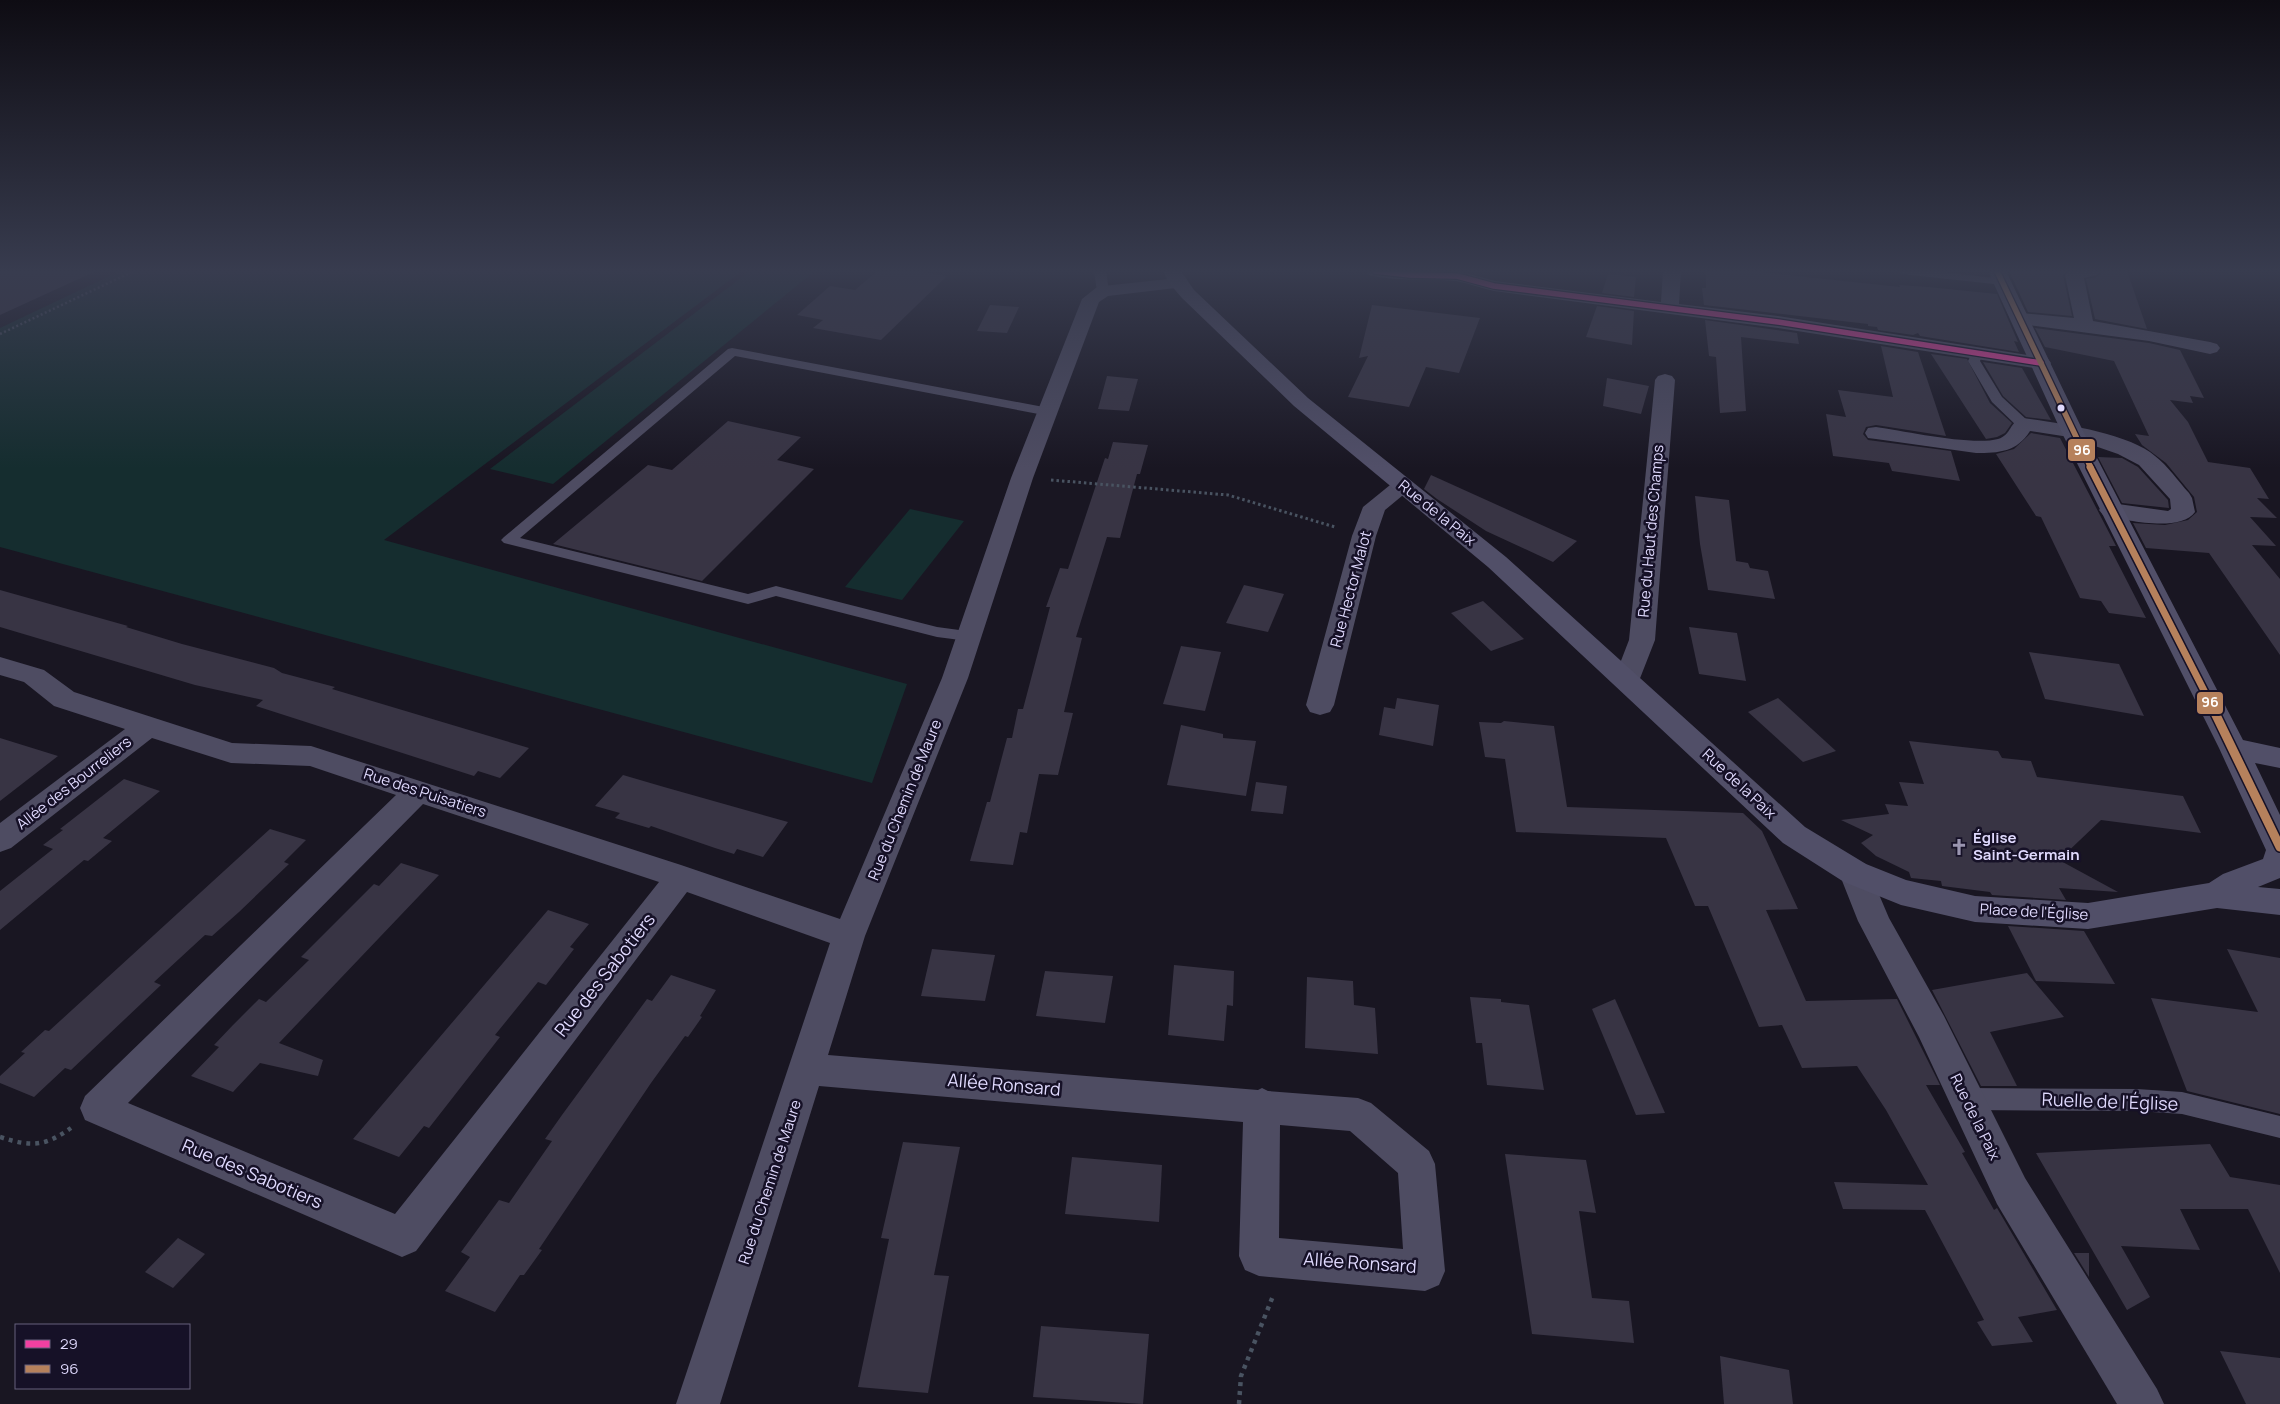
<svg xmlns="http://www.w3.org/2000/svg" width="2280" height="1404" font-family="Manrope,sans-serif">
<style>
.green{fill:#152d2f}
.building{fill:#383444}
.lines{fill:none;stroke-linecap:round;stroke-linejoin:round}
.path-far2{stroke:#495361;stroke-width:2.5;stroke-dasharray:2 2.5;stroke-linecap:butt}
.path-far1{stroke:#495361;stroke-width:3;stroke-dasharray:2.5 3;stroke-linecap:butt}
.path{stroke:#495361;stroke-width:4.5;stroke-dasharray:4 5;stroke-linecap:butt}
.lane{fill:#4e4c62;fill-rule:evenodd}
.street{fill:#4e4c62;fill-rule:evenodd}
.secondary{fill:#514f68;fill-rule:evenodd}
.bus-1-casing{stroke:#161127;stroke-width:8}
.bus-2-far2-casing{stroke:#161127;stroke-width:8}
.bus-2-far1-casing{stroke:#161127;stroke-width:10}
.bus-2-casing{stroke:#161127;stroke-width:12}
.bus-1{stroke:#f240a1;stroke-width:5.5}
.bus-2-far2{stroke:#b6815c;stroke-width:5.5}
.bus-2-far1{stroke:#b6815c;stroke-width:7}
.bus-2{stroke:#b6815c;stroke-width:9}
.bus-dot{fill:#dfd9fd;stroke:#161127;stroke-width:2}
.labels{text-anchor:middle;stroke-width:5;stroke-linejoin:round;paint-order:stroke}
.street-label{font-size:15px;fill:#dfd9fd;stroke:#161127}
.poi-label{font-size:15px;font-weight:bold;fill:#dfd9fd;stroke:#161127;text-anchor:start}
.near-street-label{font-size:18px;fill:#dfd9fd;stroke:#161127}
.line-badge{stroke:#161127;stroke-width:2}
.badge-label{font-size:14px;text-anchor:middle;font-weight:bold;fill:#fff}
</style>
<rect width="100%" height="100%" fill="#191622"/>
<g class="green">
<path d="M 120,271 L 742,271 L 384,540 L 907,684 L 872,783 L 0,547 L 0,328 Z"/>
<path d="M 750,271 L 815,271 L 553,484 L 490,469 Z"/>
<path d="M 910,509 L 964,521 L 902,600 L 845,587 Z"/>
</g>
<g class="building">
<path d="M 0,271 L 96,271 L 0,315 Z"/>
<path d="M 877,271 L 916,271 L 947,276 L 881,340 L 813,328 L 823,320 L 797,315 L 830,286 L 855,290 Z"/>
<path d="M 1706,271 L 1750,271 L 1900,287 L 1899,285 L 1928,287 L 1997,294 L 2018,342 L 2014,341 L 2019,352 L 1920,336 L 1918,333 L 1913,335 L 1878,330 L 1877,327 L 1868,326 L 1868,324 L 1704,305 L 1702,288 L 1706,288 Z"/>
<path d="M 2009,271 L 2066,271 L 2063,275 L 2072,316 L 2028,312 Z"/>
<path d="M 2102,271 L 2127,271 L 2147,329 L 2095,319 L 2086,279 L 2097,277 Z"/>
<path d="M 1608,274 L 1636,277 L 1634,297 L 1602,293 Z"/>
<path d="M 990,305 L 1019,307 L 1007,333 L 977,331 Z"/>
<path d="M 1372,305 L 1480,318 L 1459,373 L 1426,367 L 1409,407 L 1348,397 L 1368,356 L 1359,358 Z"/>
<path d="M 1597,306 L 1634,311 L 1632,345 L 1586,337 Z"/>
<path d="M 1705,320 L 1797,333 L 1799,344 L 1741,337 L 1746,411 L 1720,413 L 1716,357 L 1709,356 Z"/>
<path d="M 2035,328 L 2149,343 L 2180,350 L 2204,398 L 2190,396 L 2193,403 L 2170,400 L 2188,422 L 2208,462 L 2250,468 L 2269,499 L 2257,498 L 2277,518 L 2250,517 L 2276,546 L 2252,545 L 2280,579 L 2280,655 L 2209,553 L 2146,548 L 2133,523 L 2165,525 L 2188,520 L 2197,512 L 2194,497 L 2166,463 L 2142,445 L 2135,434 L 2149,436 L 2114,361 L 2045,347 Z"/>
<path d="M 1881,346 L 1918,352 L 1946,436 L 1876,425 L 1866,427 L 1863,434 L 1868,440 L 1951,451 L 1960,481 L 1892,471 L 1889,463 L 1833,456 L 1826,414 L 1846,417 L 1838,390 L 1893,397 Z"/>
<path d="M 1931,354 L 1967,359 L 1990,403 L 2012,423 L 2005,433 L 1997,437 L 1986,439 Z"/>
<path d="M 1983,362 L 2022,368 L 2051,420 L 2026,417 L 2003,396 Z"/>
<path d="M 1107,376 L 1138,379 L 1129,411 L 1098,409 Z"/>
<path d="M 1607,378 L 1649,386 L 1641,414 L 1603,406 Z"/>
<path d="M 728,421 L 801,437 L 777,460 L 814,469 L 702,581 L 553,544 L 648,465 L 672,470 Z"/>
<path d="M 2031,433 L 2060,438 L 2116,546 L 2109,546 L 2146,618 L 2109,613 L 2101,601 L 2080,598 L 2041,517 L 2036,516 L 1996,454 L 2014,449 Z"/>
<path d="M 1113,442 L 1148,445 L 1140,474 L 1137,474 L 1120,538 L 1107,537 L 1076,637 L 1082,638 L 1064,712 L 1073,713 L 1058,775 L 1039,774 L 1027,833 L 1020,832 L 1013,865 L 970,861 L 987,802 L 990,802 L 1007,738 L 1012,738 L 1018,709 L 1023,709 L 1050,607 L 1046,607 L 1060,568 L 1068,569 L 1105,458 L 1108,459 Z"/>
<path d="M 2098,457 L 2122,458 L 2138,467 L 2168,500 L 2169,508 L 2122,503 Z"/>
<path d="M 1431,475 L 1577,541 L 1553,562 L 1486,531 L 1437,499 L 1424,489 Z"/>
<path d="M 1695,496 L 1729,500 L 1736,561 L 1748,563 L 1750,568 L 1768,571 L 1775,599 L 1708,590 L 1700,544 Z"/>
<path d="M 1244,585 L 1284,594 L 1268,632 L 1226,623 Z"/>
<path d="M 0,590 L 128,626 L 126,627 L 182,644 L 274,668 L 282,673 L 335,687 L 332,689 L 529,748 L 500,778 L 478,771 L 474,776 L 256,706 L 263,700 L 195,685 L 0,627 Z"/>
<path d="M 1483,601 L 1524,639 L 1491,651 L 1451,613 Z"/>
<path d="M 1689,627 L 1737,633 L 1746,681 L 1699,674 Z"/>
<path d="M 1181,646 L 1221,652 L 1205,711 L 1163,704 Z"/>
<path d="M 2029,652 L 2119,664 L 2144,716 L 2045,699 Z"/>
<path d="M 1397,698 L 1439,705 L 1433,746 L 1379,735 L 1384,707 L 1395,709 Z"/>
<path d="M 1778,698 L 1836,751 L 1803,762 L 1748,712 Z"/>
<path d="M 1504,721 L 1554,726 L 1567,807 L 1743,813 L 1762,831 L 1798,909 L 1766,910 L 1806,1001 L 1897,999 L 1940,1085 L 1926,1085 L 1965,1152 L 1962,1153 L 1994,1210 L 1997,1208 L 2057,1310 L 2018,1317 L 2033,1342 L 1992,1346 L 1977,1322 L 1984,1320 L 1925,1210 L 1843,1209 L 1834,1182 L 1928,1185 L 1886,1110 L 1857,1066 L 1802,1068 L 1782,1025 L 1759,1027 L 1708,906 L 1695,906 L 1666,838 L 1516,832 L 1505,759 L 1485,757 L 1479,722 L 1501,723 Z"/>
<path d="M 1181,725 L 1223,734 L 1223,738 L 1256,741 L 1246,796 L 1167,785 Z"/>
<path d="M 0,738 L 58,756 L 0,801 Z"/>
<path d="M 1909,741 L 1998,751 L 2002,758 L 2031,761 L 2037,777 L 2183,796 L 2201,833 L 2101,820 L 2059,860 L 2118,892 L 2059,888 L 2066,900 L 1992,895 L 1990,892 L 1942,886 L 1941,881 L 1911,878 L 1909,872 L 1876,856 L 1861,843 L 1873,835 L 1841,820 L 1889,814 L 1885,804 L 1908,806 L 1899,782 L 1924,784 Z"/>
<path d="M 623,775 L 664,787 L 788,822 L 763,857 L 737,849 L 734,854 L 715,848 L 651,826 L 649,828 L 615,818 L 620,813 L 595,806 Z"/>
<path d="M 124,779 L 160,791 L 103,838 L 112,841 L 88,861 L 84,860 L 0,930 L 0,891 L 53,849 L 43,845 L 63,830 L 60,829 Z"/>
<path d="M 1256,782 L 1287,786 L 1283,814 L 1251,811 Z"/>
<path d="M 270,829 L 306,840 L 284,862 L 289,864 L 239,912 L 212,936 L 205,935 L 154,982 L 161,985 L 71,1070 L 65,1068 L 34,1097 L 0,1083 L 0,1076 L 25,1053 L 21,1052 L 45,1030 L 49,1031 Z"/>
<path d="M 401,863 L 439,875 L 279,1043 L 323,1060 L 318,1076 L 260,1063 L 233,1092 L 191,1076 L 219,1047 L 214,1045 L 233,1025 L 259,999 L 266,1002 L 309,960 L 301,957 L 374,884 L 379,886 Z"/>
<path d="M 548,910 L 589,924 L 570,947 L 574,949 L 546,985 L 538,982 L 495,1035 L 500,1037 L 429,1128 L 424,1126 L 399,1157 L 353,1139 Z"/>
<path d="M 2008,926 L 2084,931 L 2115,984 L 2036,981 Z"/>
<path d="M 932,949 L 995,955 L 985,1001 L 921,996 Z"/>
<path d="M 2227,949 L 2280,958 L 2280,1114 L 2187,1091 L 2151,998 L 2258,1012 Z"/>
<path d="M 1174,965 L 1234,971 L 1233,1006 L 1227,1005 L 1224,1041 L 1168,1035 Z"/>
<path d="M 1045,971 L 1113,976 L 1105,1023 L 1036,1016 Z"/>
<path d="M 2027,973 L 2064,1017 L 1990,1032 L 2017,1086 L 1981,1086 L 1932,990 Z"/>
<path d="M 671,975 L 716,990 L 700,1016 L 702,1017 L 688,1037 L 685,1036 L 651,1083 L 539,1249 L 542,1250 L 524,1275 L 520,1275 L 495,1312 L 445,1291 L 470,1257 L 461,1252 L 499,1200 L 509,1203 L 552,1141 L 545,1139 L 562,1115 L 647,999 L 652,1001 Z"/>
<path d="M 1307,977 L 1353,981 L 1354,1005 L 1375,1008 L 1378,1054 L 1305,1048 Z"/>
<path d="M 1470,997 L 1501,999 L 1501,1002 L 1529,1005 L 1544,1090 L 1487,1085 L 1482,1043 L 1476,1043 Z"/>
<path d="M 1615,999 L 1665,1113 L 1636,1115 L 1592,1009 Z"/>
<path d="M 903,1142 L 960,1147 L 934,1275 L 949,1276 L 928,1393 L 858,1387 L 889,1239 L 881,1238 Z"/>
<path d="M 2210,1144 L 2230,1177 L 2280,1185 L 2280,1273 L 2248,1209 L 2180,1209 L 2200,1250 L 2121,1246 L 2150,1297 L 2127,1310 L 2036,1153 Z"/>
<path d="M 1505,1154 L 1586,1160 L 1596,1213 L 1579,1211 L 1592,1298 L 1629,1301 L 1634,1343 L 1532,1334 Z"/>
<path d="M 1072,1157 L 1162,1165 L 1159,1222 L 1065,1214 Z"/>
<path d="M 178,1238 L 205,1254 L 173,1288 L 145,1272 Z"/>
<path d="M 2074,1253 L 2089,1253 L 2089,1277 Z"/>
<path d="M 1041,1326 L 1149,1334 L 1143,1404 L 1033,1397 Z"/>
<path d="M 2220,1351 L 2280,1358 L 2280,1404 L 2246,1404 Z"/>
<path d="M 1720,1356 L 1789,1370 L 1793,1404 L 1724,1404 Z"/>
</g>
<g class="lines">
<path class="path-far2" d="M 0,334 L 134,271"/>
<path class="path-far1" d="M 1051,480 L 1228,495 L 1335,527"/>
<g class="path">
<path d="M 0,1137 C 31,1147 44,1147 71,1128"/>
<path d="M 1239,1404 L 1241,1376 L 1273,1296"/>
</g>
<g class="lane">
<path d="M 1094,271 L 1106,271 L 1109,291 L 1107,293 L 1099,293 L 1097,291 Z"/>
<path d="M 1896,271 L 1933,271 L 2003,279 L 2009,282 L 2003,285 L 1902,274 Z"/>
<path d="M 732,348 L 1049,408 L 1056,412 L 1049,416 L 735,356 L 520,538 L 748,594 L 776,586 L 937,627 L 974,632 L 976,636 L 974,640 L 968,641 L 937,637 L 776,596 L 748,604 L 504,543 L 501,540 L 504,537 L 728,349 Z"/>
<path d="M 1977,350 L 1983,354 L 1980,361 L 2002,397 L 2028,421 L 2030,424 L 2028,427 L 2018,427 L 1992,402 L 1968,361 L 1973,351 Z"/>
<path d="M 1967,1088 L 2137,1089 L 2182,1092 L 2280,1116 L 2280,1138 L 2182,1114 L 2137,1111 L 1967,1110 L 1959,1107 L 1955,1099 L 1959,1091 Z"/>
</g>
<g class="street">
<path d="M 1366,271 L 1458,271 L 1495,281 L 1661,302 L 1663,271 L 1681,271 L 1679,304 L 1778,316 L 2041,357 L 2048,359 L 2051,363 L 2048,367 L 2041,369 L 1778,328 L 1494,291 C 1481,288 1468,283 1456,281 C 1427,278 1397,282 1369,275 Z"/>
<path d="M 2069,271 L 2100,271 L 2097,275 L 2084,278 L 2093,321 L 2210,342 L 2217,344 L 2220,348 L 2217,352 L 2210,354 L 2149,341 L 2014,323 L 2012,319 L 2014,315 L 2021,313 L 2074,318 L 2065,275 Z"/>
<path d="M 1178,278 L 1184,279 L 1187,283 L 1184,287 L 1108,296 L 1099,302 L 1033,478 L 968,678 L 865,936 L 828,1055 L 1258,1090 L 1262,1088 L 1268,1091 L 1358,1098 L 1371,1103 L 1429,1151 L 1435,1164 L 1445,1271 L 1439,1285 L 1425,1291 L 1259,1276 L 1245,1270 L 1239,1256 L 1243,1122 L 819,1086 L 720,1404 L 676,1404 L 830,943 L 687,892 L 416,1251 L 402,1257 L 85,1120 L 80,1108 L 85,1096 L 396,795 L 310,766 L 231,763 L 152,738 L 11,848 L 0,852 L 0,823 L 125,729 L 54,706 L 24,682 L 0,675 L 0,657 L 44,670 L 74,692 L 232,743 L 311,746 L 681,865 L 840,919 L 942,678 L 1011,478 L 1082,299 L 1097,287 L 1103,286 ZM 423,804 L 659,882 L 395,1214 L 128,1103 ZM 1280,1125 L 1350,1131 L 1398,1173 L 1403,1249 L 1279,1238 Z"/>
<path d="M 1665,374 L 1672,376 L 1675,380 L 1655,640 L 1637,686 L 1627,688 L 1617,686 L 1614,679 L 1629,640 L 1655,380 L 1658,376 Z"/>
<path d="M 2023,418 C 2058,423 2129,433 2155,456 C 2168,466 2178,481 2189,493 L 2192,498 L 2195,512 C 2180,533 2125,520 2103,515 L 2099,510 L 2103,505 L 2111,503 L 2168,511 L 2171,509 L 2170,499 L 2139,465 L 2118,454 L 2069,437 L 2030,431 C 2017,452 1999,453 1976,453 L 1876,439 L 1868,438 L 1865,433 L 1868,428 L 1876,427 C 1905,431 1972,446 1998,439 C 2012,435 2009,421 2023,418 Z"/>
<path d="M 1403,479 L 1411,481 L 1414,486 L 1385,510 L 1376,536 L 1334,705 L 1330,712 L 1320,715 L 1310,712 L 1306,705 L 1352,536 L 1363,507 L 1395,481 Z"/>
<path d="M 1855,861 L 1866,864 L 1889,918 L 1944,1016 L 2025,1178 L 2157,1389 L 2164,1404 L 2117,1404 L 1997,1204 L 1919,1037 L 1858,921 L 1839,873 L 1844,864 Z"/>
</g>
<path class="secondary" d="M 1163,271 L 1181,271 L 1194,290 L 1308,398 L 1506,557 L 1805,827 L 1866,864 L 1906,880 L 1975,896 L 2088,903 L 2209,883 L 2223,874 L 2263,859 L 2266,850 L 2219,748 L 2061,431 L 1988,271 L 2006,271 L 2083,431 L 2243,740 L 2280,748 L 2280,768 L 2255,763 L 2280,815 L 2280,878 L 2258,887 L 2280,889 L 2280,915 L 2217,908 L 2088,929 L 1975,922 L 1901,905 L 1844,882 L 1783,843 L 1488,567 L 1294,406 L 1182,298 L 1169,283 Z"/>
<g class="bus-1-casing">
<path id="bus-1" d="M 1375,271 L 1410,275 L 1457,276 L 1494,286 L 1778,322 L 2041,363"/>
</g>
<g class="bus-2-far2-casing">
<path id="bus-2-far2" d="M 1997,271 L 2091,468"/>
</g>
<g class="bus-2-far1-casing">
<path id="bus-2-far1" d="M 2090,467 L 2216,714"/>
</g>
<g class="bus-2-casing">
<path id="bus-2" d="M 2215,713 L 2280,847"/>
</g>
<use href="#bus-1" class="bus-1"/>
<use href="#bus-2-far2" class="bus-2-far2"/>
<use href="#bus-2-far1" class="bus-2-far1"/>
<use href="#bus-2" class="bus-2"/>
</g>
<linearGradient id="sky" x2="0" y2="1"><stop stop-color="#0e0c13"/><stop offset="0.58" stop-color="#383c4f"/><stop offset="1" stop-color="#383c4f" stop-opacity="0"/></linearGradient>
<rect width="2280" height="468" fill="url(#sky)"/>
<defs>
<g id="church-bare" transform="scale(1.35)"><path d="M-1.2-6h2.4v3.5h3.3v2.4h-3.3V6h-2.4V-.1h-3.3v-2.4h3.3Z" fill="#9a95b0" stroke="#161127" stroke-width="2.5" paint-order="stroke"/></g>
</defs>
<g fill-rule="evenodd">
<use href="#church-bare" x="1959" y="847"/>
</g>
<circle class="bus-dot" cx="2061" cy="408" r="4.5"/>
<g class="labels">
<g class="street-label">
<text transform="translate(1437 513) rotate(39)" y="5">Rue de la Paix</text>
<text transform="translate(1651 531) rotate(-85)" y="5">Rue du Haut des Champs</text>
<text transform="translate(1351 589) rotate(-75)" y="5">Rue Hector Malot</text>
<text transform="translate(74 783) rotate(-38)" y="5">Allée des Bourreliers</text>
<text transform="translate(1739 784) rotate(43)" y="5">Rue de la Paix</text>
<text transform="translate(425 793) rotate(18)" y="5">Rue des Puisatiers</text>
<text transform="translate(905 800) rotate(-68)" y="5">Rue du Chemin de Maure</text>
<text transform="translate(2034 912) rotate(3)" y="5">Place de l'Église</text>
<text transform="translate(1975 1117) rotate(64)" y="5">Rue de la Paix</text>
<text transform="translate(770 1182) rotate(-72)" y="5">Rue du Chemin de Maure</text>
</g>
<g class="poi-label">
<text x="1973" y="843">Église<tspan x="1973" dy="17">Saint-Germain</tspan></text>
</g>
<g class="near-street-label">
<text transform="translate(605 975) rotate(-52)" y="6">Rue des Sabotiers</text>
<text transform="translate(1004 1085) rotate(5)" y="6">Allée Ronsard</text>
<text transform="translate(2110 1102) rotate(2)" y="6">Ruelle de l'Église</text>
<text transform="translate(252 1174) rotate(23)" y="6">Rue des Sabotiers</text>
<text transform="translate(1360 1263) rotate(4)" y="6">Allée Ronsard</text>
</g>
</g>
<g class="line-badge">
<rect x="2067" y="438" width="29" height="24" rx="5" fill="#b6815c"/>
<rect x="2196" y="691" width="28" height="24" rx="5" fill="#b6815c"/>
</g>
<g class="badge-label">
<text x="2082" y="455">96</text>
<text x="2210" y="707">96</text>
</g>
<rect x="15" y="1324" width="175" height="65" fill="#161127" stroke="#66617d"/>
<rect x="25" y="1340" width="25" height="8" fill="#f240a1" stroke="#66617d"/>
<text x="60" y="1349" font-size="15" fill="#dfd9fd">29</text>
<rect x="25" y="1365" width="25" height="8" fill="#b6815c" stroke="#66617d"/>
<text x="60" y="1374" font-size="15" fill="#dfd9fd">96</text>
</svg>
